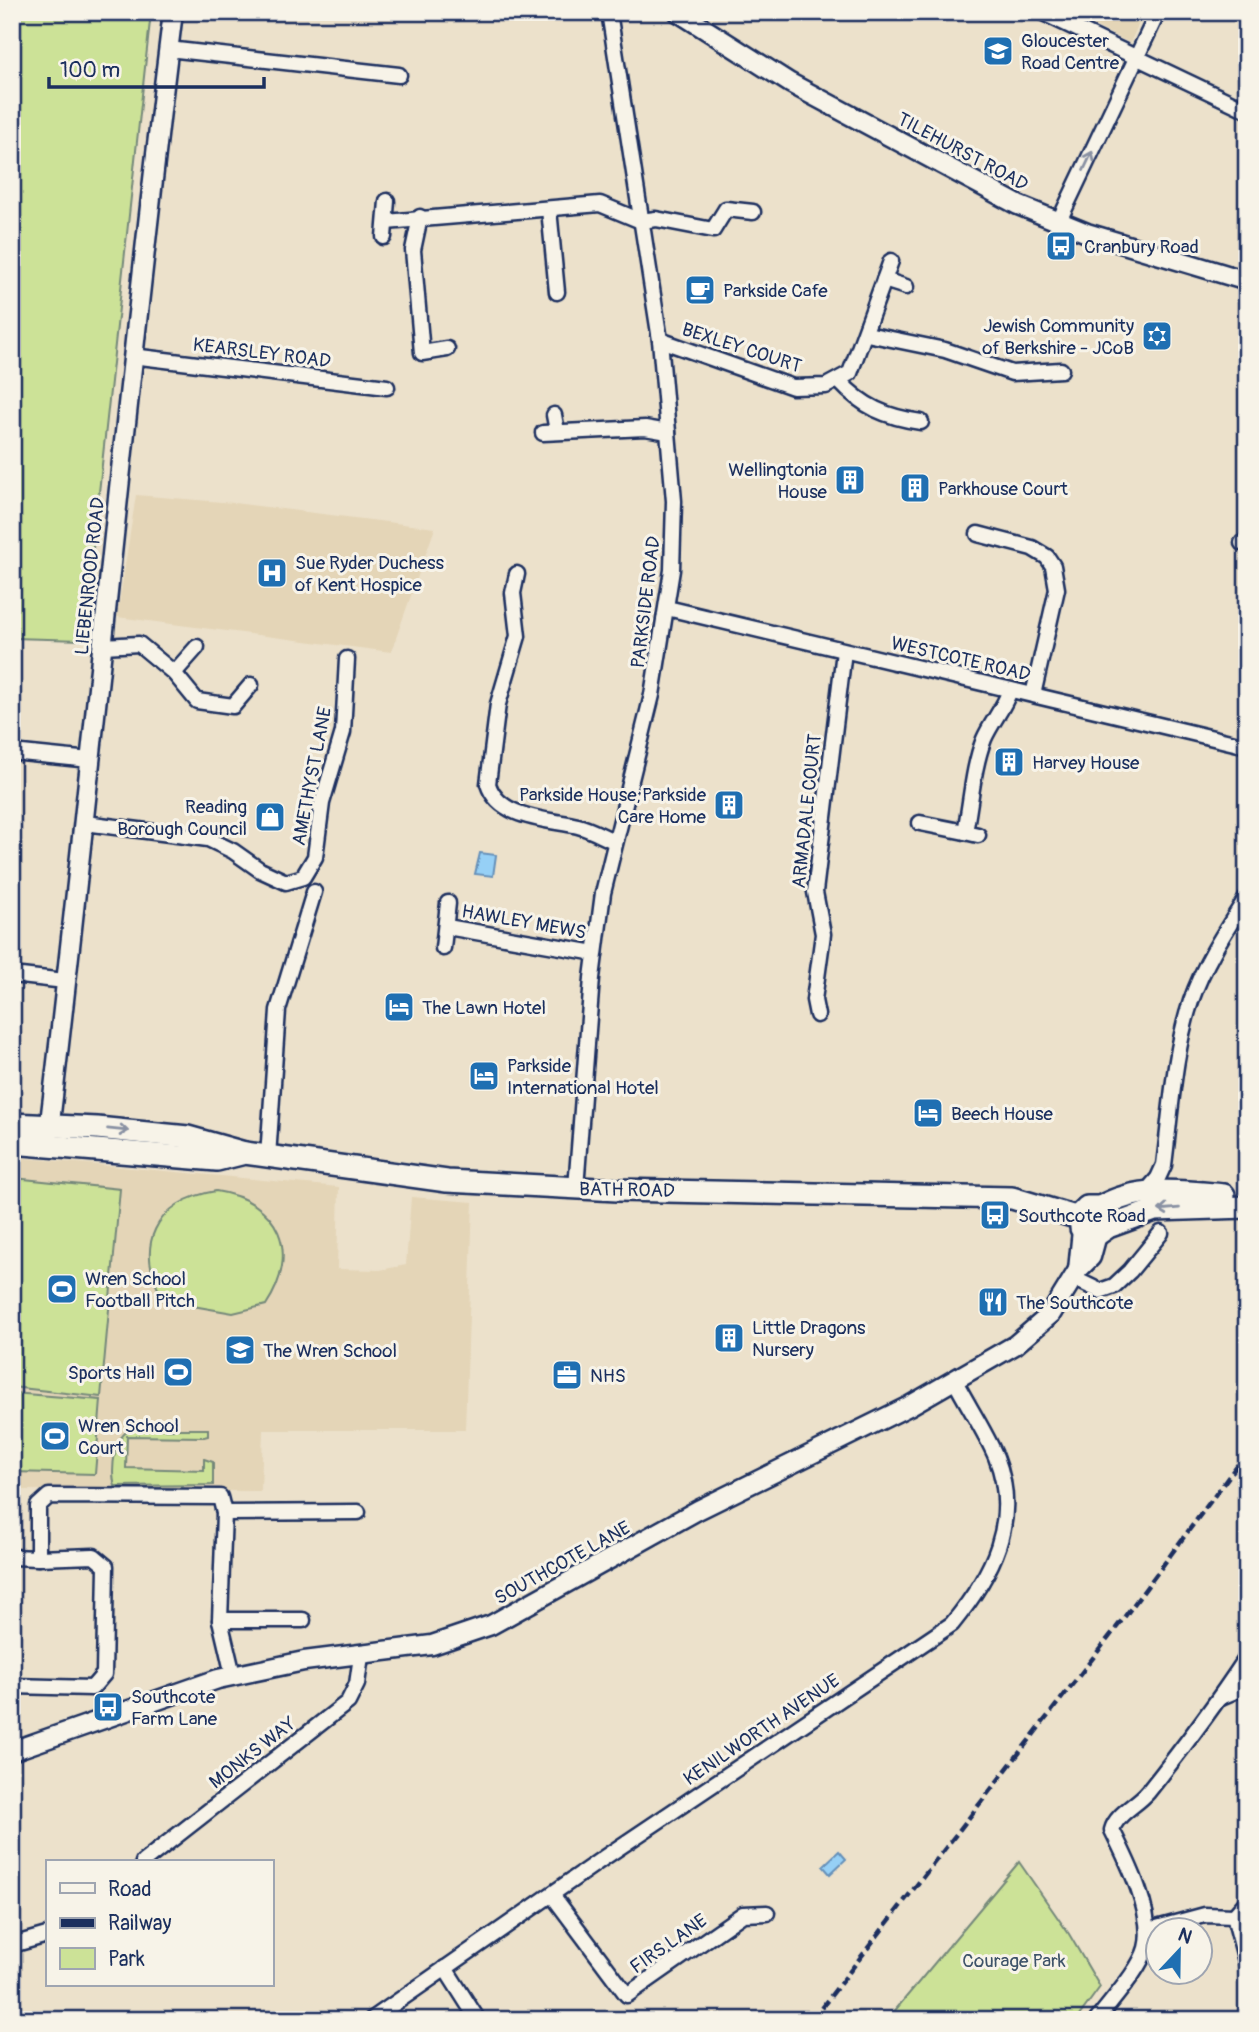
<svg xmlns="http://www.w3.org/2000/svg" width="1259" height="2032" font-family="Pangolin,sans-serif">
<style>
.built{fill:#e4d5b7}
.green{fill:#cce297;stroke:#74887a;stroke-width:2}
.water{fill:#96d0f6;stroke:#6590b9;stroke-width:2}
.lines{fill:none;stroke-linecap:round;stroke-linejoin:round}
.minor-casing{stroke:#1b2f5e;stroke-width:19}
.tertiary-casing{stroke:#1b2f5e;stroke-width:23}
.primary-casing{stroke:#1b2f5e;stroke-width:26}
.minor{stroke:#f7f3e8;stroke-width:14}
.tertiary{stroke:#f7f3e8;stroke-width:18}
.primary{stroke:#f7f3e8;stroke-width:21}
.rail{stroke:#1b2f5e;stroke-width:4.5;stroke-dasharray:10 5;stroke-linecap:butt}
.oneway{stroke:#8991a3}
.labels{text-anchor:middle;stroke-width:6;stroke-linejoin:round;paint-order:stroke}
.poi-label{font-size:19px;fill:#1b2f5e;stroke:#f7f3e8;text-anchor:start}
.street-label{font-size:19px;fill:#1b2f5e;stroke:#f7f3e8}
.park-label{font-size:19px;fill:#3e5369;stroke:#f7f3e8}
</style>
<rect width="100%" height="100%" fill="#ece1cb"/>
<filter id="ink" filterUnits="userSpaceOnUse"><feTurbulence type="fractalNoise" baseFrequency=".0143" numOctaves="2"/><feDisplacementMap in="SourceGraphic" scale="14" xChannelSelector="R" yChannelSelector="G"/><feConvolveMatrix kernelMatrix="1 2 1 2 8 2 1 2 1" color-interpolation-filters="sRGB"/></filter>
<g filter="url(#ink)">
<g class="built">
<path d="M 1066,12 L 1144,12 L 1130,43 Z"/>
<path d="M 136,495 L 234,503 L 435,528 L 391,652 L 117,617 Z"/>
<path d="M 12,1157 L 339,1187 L 337,1269 L 380,1270 L 406,1265 L 411,1197 L 473,1202 L 465,1430 L 263,1430 L 261,1491 L 12,1490 Z"/>
</g>
<g class="green">
<path d="M 12,12 L 151,12 L 83,640 L 12,638 Z"/>
<path d="M 14,1178 L 120,1189 L 101,1397 L 12,1387 Z"/>
<path d="M 216,1191 C 280,1201 301,1252 266,1305 L 233,1313 L 164,1301 C 133,1247 154,1201 216,1191 Z"/>
<path d="M 12,1393 L 101,1400 L 95,1474 L 12,1472 Z"/>
<path d="M 133,1429 L 208,1429 L 208,1436 L 204,1437 L 127,1436 L 126,1468 L 204,1470 L 204,1459 L 213,1462 L 213,1485 L 115,1486 C 110,1471 114,1433 133,1429 Z"/>
<path d="M 1019,1862 L 1069,1934 L 1100,1987 L 1076,2020 L 887,2020 Z"/>
</g>
<g class="water">
<path d="M 480,853 L 496,855 L 493,876 L 475,874 Z"/>
<path d="M 839,1851 L 846,1859 L 830,1874 L 823,1866 Z"/>
</g>
<g class="lines">
<g class="minor-casing">
<g id="minor">
<path d="M 1041,12 L 1247,110"/>
<path d="M 168,49 L 399,75"/>
<path d="M 549,209 L 557,292"/>
<path d="M 420,217 L 413,250 L 422,353 L 447,349"/>
<path d="M 386,222 L 600,204 L 641,221 L 656,219 L 713,230 L 726,209 L 753,212"/>
<path d="M 1058,223 L 1158,12"/>
<path d="M 384,237 L 387,201"/>
<path d="M 884,280 L 906,287"/>
<path d="M 867,334 L 945,350 L 1012,373 L 1061,370"/>
<path d="M 660,340 L 793,387 L 826,386 L 850,373 L 891,261"/>
<path d="M 132,356 L 387,387"/>
<path d="M 839,381 C 863,407 886,417 921,422"/>
<path d="M 554,415 L 557,431"/>
<path d="M 543,433 L 645,428 L 668,432"/>
<path d="M 978,534 L 1032,548 L 1047,557 L 1053,566 L 1057,589 L 1033,695"/>
<path d="M 1242,543 L 1247,545"/>
<path d="M 517,574 L 513,593 L 518,636 L 498,704 L 488,784 C 499,819 547,819 578,826 C 590,829 602,836 614,841"/>
<path d="M 667,608 L 1247,746"/>
<path d="M 103,646 L 139,644 L 174,673 L 197,701 L 233,706 L 251,685"/>
<path d="M 174,673 L 197,647"/>
<path d="M 12,752 L 90,760"/>
<path d="M 85,823 L 208,839 L 233,851 L 260,870 L 286,882 L 303,877 L 315,857 L 322,803 L 343,732 L 347,659"/>
<path d="M 920,823 L 965,832"/>
<path d="M 978,835 L 965,832 C 971,802 973,767 984,739 C 992,721 1004,708 1010,690"/>
<path d="M 447,927 L 595,953"/>
<path d="M 443,948 L 448,903"/>
<path d="M 12,975 L 65,981"/>
<path d="M 817,1015 L 814,1000 L 823,934 L 815,892 L 844,651"/>
<path d="M 268,1157 L 278,1010 L 314,892"/>
<path d="M 576,1188 L 592,978 L 603,893 L 652,695 L 672,570 L 674,501 L 660,340 L 609,12"/>
<path d="M 1144,1194 L 1158,1178 L 1164,1165 C 1171,1111 1174,1052 1191,1001 C 1204,963 1226,930 1247,897"/>
<path d="M 1073,1278 L 1100,1291 L 1114,1286 L 1130,1271 L 1161,1233"/>
<path d="M 224,1513 L 358,1512"/>
<path d="M 12,1557 L 38,1558"/>
<path d="M 220,1620 L 303,1620"/>
<path d="M 12,1686 L 92,1688 L 104,1674 L 106,1566 L 94,1556 L 38,1558 L 38,1506 L 49,1496 L 220,1497 L 224,1513 L 220,1620 L 233,1675"/>
<path d="M 1221,1697 L 1247,1686"/>
<path d="M 143,1862 L 348,1702 L 357,1684 L 361,1656"/>
<path d="M 553,1896 L 627,1995 L 743,1914 L 767,1913"/>
<path d="M 1234,1916 L 1247,1901"/>
<path d="M 1149,1930 L 1205,1915 L 1234,1916 L 1247,1965"/>
<path d="M 12,1945 L 47,1935"/>
<path d="M 445,1968 L 478,2020"/>
<path d="M 371,2020 L 605,1857 L 952,1624 C 992,1575 1021,1521 996,1457 C 985,1431 968,1406 955,1381"/>
<path d="M 1097,2020 C 1111,2001 1140,1970 1146,1948 C 1155,1916 1127,1860 1112,1830 C 1116,1814 1137,1805 1148,1792 C 1183,1748 1216,1704 1247,1657"/>
</g>
</g>
<g class="tertiary-casing">
<g id="tertiary">
<path d="M 678,12 L 790,83 L 1018,205 L 1087,233 L 1247,281"/>
<path d="M 48,1139 C 93,764 126,387 173,12"/>
<path d="M 1078,1270 L 1082,1230"/>
<path d="M 12,1751 L 218,1679 L 304,1661 L 432,1645 L 491,1625 L 698,1510 L 909,1406 L 1015,1345 L 1051,1314 L 1078,1270 L 1091,1257 L 1097,1235"/>
</g>
</g>
<g class="primary-casing">
<g id="primary">
<path d="M 12,1124 L 97,1128 L 188,1137 L 245,1153 L 447,1181 L 617,1190 L 1012,1198 L 1079,1218"/>
<path d="M 12,1143 L 217,1160 L 245,1153"/>
<path d="M 1100,1207 C 1138,1185 1183,1191 1224,1195"/>
<path d="M 1108,1227 L 1108,1217 L 1100,1207 L 1087,1207 L 1081,1213 L 1081,1228 L 1095,1236 L 1108,1227 L 1155,1210 L 1247,1207"/>
</g>
</g>
<use href="#minor" class="minor"/>
<use href="#tertiary" class="tertiary"/>
<use href="#primary" class="primary"/>
<path class="rail" d="M 812,2020 L 1120,1623 L 1247,1452"/>
</g>
<defs><path id="oneway-shaft" d="M-6 0H5M1.5-3L5.5 0L1.5 3" fill="none" stroke-width="1.6" stroke-linecap="round" stroke-linejoin="round" transform="scale(1.75)"/></defs>
<g class="oneway">
<use href="#oneway-shaft" transform="translate(1088 161) rotate(-65)"/>
<use href="#oneway-shaft" transform="translate(118 1130) rotate(6)"/>
<use href="#oneway-shaft" transform="translate(1169 1209) rotate(175)"/>
</g>
</g>
<defs>
<g id="school-square" transform="scale(1.575)"><rect x="-9" y="-9" width="18" height="18" rx="4" fill="#1f6fb2" stroke="#f7f3e8"/><path d="M0-5L7-2L0 1L-7-2ZM-4 1L0 2.5L4 1V4Q0 6-4 4Z" fill="#fff"/></g>
<g id="bus-square" transform="scale(1.575)"><rect x="-9" y="-9" width="18" height="18" rx="4" fill="#1f6fb2" stroke="#f7f3e8"/><path d="M-5-6H5V4H4V6H2V4H-2V6H-4V4H-5ZM-3.5-4V0h7V-4ZM-3.5 1.2v1.5H-2V1.2ZM2 1.2v1.5H3.5V1.2Z" fill="#fff"/></g>
<g id="cafe-square" transform="scale(1.575)"><rect x="-9" y="-9" width="18" height="18" rx="4" fill="#1f6fb2" stroke="#f7f3e8"/><path d="M-5.5-4.5H6V0H3Q3 3.5 0 3.5H-2.5Q-5.5 3.5-5.5 0ZM3-3.2v2h1.7v-2ZM-6 4.5H4V6H-6Z" fill="#fff"/></g>
<g id="synagogue-square" transform="scale(1.575)"><rect x="-9" y="-9" width="18" height="18" rx="4" fill="#1f6fb2" stroke="#f7f3e8"/><path d="M0-6.5L5.6 3.2H-5.6ZM0 6.5L5.6-3.2H-5.6Z" fill="#fff"/></g>
<g id="building-square" transform="scale(1.575)"><rect x="-9" y="-9" width="18" height="18" rx="4" fill="#1f6fb2" stroke="#f7f3e8"/><path d="M-4-6H4V6H1V3H-1V6H-4ZM-2.5-4.3h1.7v1.8h-1.7ZM.8-4.3h1.7v1.8H.8ZM-2.5-1h1.7V.8h-1.7ZM.8-1h1.7V.8H.8Z" fill="#fff"/></g>
<g id="hospital-square" transform="scale(1.575)"><rect x="-9" y="-9" width="18" height="18" rx="4" fill="#1f6fb2" stroke="#f7f3e8"/><path d="M-5-5h3v3.5h4V-5h3V5h-3V1.5h-4V5h-3Z" fill="#fff"/></g>
<g id="shop-square" transform="scale(1.575)"><rect x="-9" y="-9" width="18" height="18" rx="4" fill="#1f6fb2" stroke="#f7f3e8"/><path d="M-5-2.5h2.3a2.7 3.5 0 0 1 5.4 0H5L5.5 6h-11ZM-1.5-2.5h3a1.5 2.3 0 0 0-3 0Z" fill="#fff"/></g>
<g id="hotel-square" transform="scale(1.575)"><rect x="-9" y="-9" width="18" height="18" rx="4" fill="#1f6fb2" stroke="#f7f3e8"/><path d="M-6-4.5h1.5V1H6V5H4.5V3h-9V5H-6ZM-4 0a1.8 1.8 0 1 1 3.6 0ZM.5 0V-2.5h3Q6-2.5 6 0Z" fill="#fff"/></g>
<g id="stadium-square" transform="scale(1.575)"><rect x="-9" y="-9" width="18" height="18" rx="4" fill="#1f6fb2" stroke="#f7f3e8"/><path d="M0-5a6.5 5 0 1 0 0 10a6.5 5 0 1 0 0-10ZM-3.5-1.8h7v3.6h-7Z" fill="#fff"/></g>
<g id="restaurant-square" transform="scale(1.575)"><rect x="-9" y="-9" width="18" height="18" rx="4" fill="#1f6fb2" stroke="#f7f3e8"/><path d="M-5-6h1v4h1v-4h1v4h1v-4h1v5L-1.5 .5V6h-2V.5L-5-1ZM5-6V6H3V1.5H1.5Q1.5-4 5-6Z" fill="#fff"/></g>
<g id="office-square" transform="scale(1.575)"><rect x="-9" y="-9" width="18" height="18" rx="4" fill="#1f6fb2" stroke="#f7f3e8"/><path d="M-6-3h4V-5.5h4V-3h4V5H-6ZM-1-4.5V-3h2v-1.5ZM-6 0V1H6V0Z" fill="#fff"/></g>
</defs>
<g fill-rule="evenodd">
<use href="#school-square" x="998" y="51"/>
<use href="#bus-square" x="1061" y="246"/>
<use href="#cafe-square" x="700" y="290"/>
<use href="#synagogue-square" x="1157" y="336"/>
<use href="#building-square" x="850" y="480"/>
<use href="#building-square" x="915" y="488"/>
<use href="#hospital-square" x="272" y="573"/>
<use href="#building-square" x="1009" y="762"/>
<use href="#building-square" x="729" y="805"/>
<use href="#shop-square" x="270" y="817"/>
<use href="#hotel-square" x="399" y="1007"/>
<use href="#hotel-square" x="484" y="1076"/>
<use href="#hotel-square" x="928" y="1113"/>
<use href="#bus-square" x="995" y="1215"/>
<use href="#stadium-square" x="62" y="1289"/>
<use href="#restaurant-square" x="993" y="1302"/>
<use href="#building-square" x="729" y="1338"/>
<use href="#school-square" x="240" y="1350"/>
<use href="#stadium-square" x="178" y="1372"/>
<use href="#office-square" x="567" y="1375"/>
<use href="#stadium-square" x="55" y="1436"/>
<use href="#bus-square" x="108" y="1707"/>
</g>
<g class="labels">
<g class="poi-label">
<text x="1021" y="47">Gloucester<tspan x="1021" dy="22">Road Centre</tspan></text>
<text x="1084" y="253">Cranbury Road</text>
<text x="723" y="297">Parkside Cafe</text>
<text x="1134" y="332" text-anchor="end">Jewish Community<tspan x="1134" dy="22">of Berkshire - JCoB</tspan></text>
<text x="827" y="476" text-anchor="end">Wellingtonia<tspan x="827" dy="22">House</tspan></text>
<text x="938" y="495">Parkhouse Court</text>
<text x="295" y="569">Sue Ryder Duchess<tspan x="295" dy="22">of Kent Hospice</tspan></text>
<text x="1032" y="769">Harvey House</text>
<text x="706" y="801" text-anchor="end">Parkside House;Parkside<tspan x="706" dy="22">Care Home</tspan></text>
<text x="247" y="813" text-anchor="end">Reading<tspan x="247" dy="22">Borough Council</tspan></text>
<text x="422" y="1014">The Lawn Hotel</text>
<text x="507" y="1072">Parkside<tspan x="507" dy="22">International Hotel</tspan></text>
<text x="951" y="1120">Beech House</text>
<text x="1018" y="1222">Southcote Road</text>
<text x="85" y="1285">Wren School<tspan x="85" dy="22">Football Pitch</tspan></text>
<text x="1016" y="1309">The Southcote</text>
<text x="752" y="1334">Little Dragons<tspan x="752" dy="22">Nursery</tspan></text>
<text x="263" y="1357">The Wren School</text>
<text x="155" y="1379" text-anchor="end">Sports Hall</text>
<text x="590" y="1382">NHS</text>
<text x="78" y="1432">Wren School<tspan x="78" dy="22">Court</tspan></text>
<text x="131" y="1703">Southcote<tspan x="131" dy="22">Farm Lane</tspan></text>
</g>
<g class="street-label">
<text transform="translate(963 151) rotate(28)" y="7">TILEHURST ROAD</text>
<text transform="translate(742 347) rotate(18)" y="7">BEXLEY COURT</text>
<text transform="translate(262 352) rotate(7)" y="7">KEARSLEY ROAD</text>
<text transform="translate(89 576) rotate(-84)" y="7">LIEBENROOD ROAD</text>
<text transform="translate(645 602) rotate(-83)" y="7">PARKSIDE ROAD</text>
<text transform="translate(961 658) rotate(13)" y="7">WESTCOTE ROAD</text>
<text transform="translate(311 776) rotate(-79)" y="7">AMETHYST LANE</text>
<text transform="translate(806 811) rotate(-84)" y="7">ARMADALE COURT</text>
<text transform="translate(524 921) rotate(10)" y="7">HAWLEY MEWS</text>
<text transform="translate(627 1189) rotate(1)" y="7">BATH ROAD</text>
<text transform="translate(562 1562) rotate(-29)" y="7">SOUTHCOTE LANE</text>
<text transform="translate(761 1729) rotate(-34)" y="7">KENILWORTH AVENUE</text>
<text transform="translate(252 1752) rotate(-38)" y="7">MONKS WAY</text>
<text transform="translate(668 1943) rotate(-35)" y="7">FIRS LANE</text>
</g>
<g class="park-label">
<text x="1014" y="1967">Courage Park</text>
</g>
</g>
<rect width="1259" height="2032" fill="none" stroke="#f7f3e8" stroke-width="42"/>
<rect x="21" y="21" width="1217" height="1990" fill="none" stroke="#1b2f5e" stroke-width="2.5" filter="url(#ink)"/>
<rect x="46" y="1860" width="228" height="126" fill="#f7f3e8" stroke="#9fa5b1" stroke-width="2"/>
<rect x="60" y="1883" width="35" height="10" fill="#f7f3e8" stroke="#9fa5b1" stroke-width="2"/>
<text x="108" y="1896" font-size="21" fill="#1b2f5e">Road</text>
<rect x="60" y="1918" width="35" height="10" fill="#1b2f5e" stroke="#9fa5b1" stroke-width="2"/>
<text x="108" y="1930" font-size="21" fill="#1b2f5e">Railway</text>
<rect x="60" y="1948" width="35" height="21" fill="#cce297" stroke="#9fa5b1" stroke-width="2"/>
<text x="108" y="1966" font-size="21" fill="#1b2f5e">Park</text>
<g transform="translate(1179 1951) rotate(22)"><circle r="33" fill="#f7f3e8" stroke="#9fa5b1" stroke-width="2"/>
<path d="M0-5L12 26L0 18L-12 26Z" fill="#1f6fb2"/>
<text y="-10" font-size="19" font-weight="bold" text-anchor="middle" fill="#1b2f5e">N</text>
</g>
<path d="M49 77v10h215v-10" fill="none" stroke="#1b2f5e" stroke-width="3.5"/>
<text x="60" y="77" font-size="21" fill="#1b2f5e" stroke="#f7f3e8" stroke-width="5" paint-order="stroke">100 m</text>
</svg>
